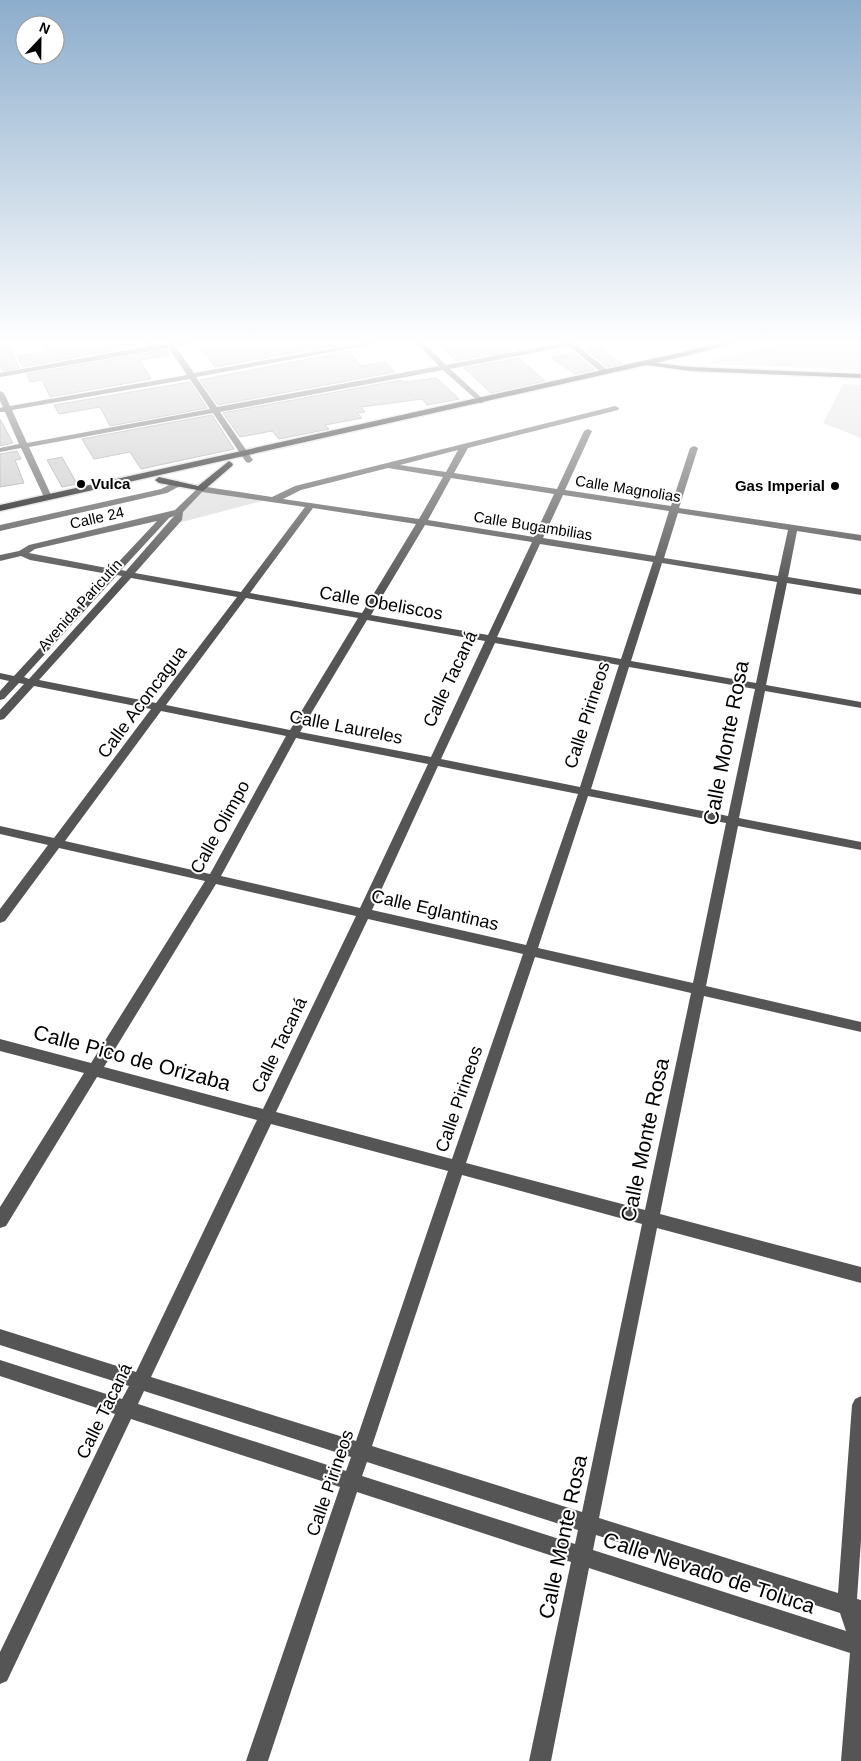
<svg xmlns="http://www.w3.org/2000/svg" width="861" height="1761" font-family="Arial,sans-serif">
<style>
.green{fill:#dcdcdc}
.building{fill:#c4c4c4;stroke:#999}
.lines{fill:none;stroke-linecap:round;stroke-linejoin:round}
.major-casing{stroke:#dbdbdb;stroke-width:3}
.minor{fill:#555;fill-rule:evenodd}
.major{fill:#000;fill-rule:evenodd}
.poi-dot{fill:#000;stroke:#fff;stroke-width:2}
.labels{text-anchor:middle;stroke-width:4;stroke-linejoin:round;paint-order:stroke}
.far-poi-label{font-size:15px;font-weight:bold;fill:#000;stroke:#fff;text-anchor:start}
.far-street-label{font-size:15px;fill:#000;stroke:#fff}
.street-label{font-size:18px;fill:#000;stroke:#fff}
.near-street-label{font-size:21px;fill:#000;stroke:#fff}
</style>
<rect width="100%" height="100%" fill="#fff"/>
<g class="green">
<path d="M 783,343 L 861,343 L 861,370 L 712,364 L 712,360 Z"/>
<path d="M 843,384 L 861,385 L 861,438 L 823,423 Z"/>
<path d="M 201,490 L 266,500 L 178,523 L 177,516 Z"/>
</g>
<g class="building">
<path d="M 0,343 L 8,343 L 19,368 L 3,371 L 0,364 Z"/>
<path d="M 44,343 L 153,343 L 23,367 L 18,356 L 49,351 Z"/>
<path d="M 215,343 L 344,343 L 345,344 L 215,367 L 201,348 L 216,345 Z"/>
<path d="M 437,343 L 459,347 L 481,343 L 504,343 L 512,351 L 456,361 Z"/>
<path d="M 599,347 L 623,364 L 607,367 L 586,350 Z"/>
<path d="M 166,350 L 169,355 L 140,360 L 151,379 L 50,397 L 42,380 L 30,382 L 27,374 Z"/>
<path d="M 350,351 L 361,366 L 385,362 L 395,372 L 218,405 L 200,380 Z"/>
<path d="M 574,353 L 595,370 L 575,374 L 552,358 Z"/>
<path d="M 519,358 L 545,381 L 491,393 L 464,368 Z"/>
<path d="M 437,378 L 459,399 L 427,405 L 422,399 L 361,407 L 365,412 L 357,413 L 362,418 L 325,425 L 329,429 L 279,439 L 272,431 L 240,437 L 223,413 L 401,380 L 404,382 Z"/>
<path d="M 190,382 L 207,408 L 110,426 L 100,407 L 59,414 L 54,405 Z"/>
<path d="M 212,415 L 234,449 L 141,469 L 130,452 L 94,459 L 82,439 Z"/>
<path d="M 0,419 L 13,443 L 0,446 Z"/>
<path d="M 17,451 L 21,459 L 15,460 L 24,483 L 0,487 L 0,454 Z"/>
<path d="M 62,457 L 77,484 L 62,487 L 47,460 Z"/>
</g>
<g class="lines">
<g class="major-casing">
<g id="major">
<path d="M 723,343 L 737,343 L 656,363 L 691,367 L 861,374 L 861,378 L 691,371 L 646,365 L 0,511 L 0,505 Z"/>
<path d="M 229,461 L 233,464 L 232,466 L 203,491 L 159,483 L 155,480 L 159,477 L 198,486 Z"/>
</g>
</g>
<g class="minor">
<path d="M 166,343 L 191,343 L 176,347 L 194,373 L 363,343 L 381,343 L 196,377 L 217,407 L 439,366 L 416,343 L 424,343 L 446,365 L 562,343 L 579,343 L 576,345 L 609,371 L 602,373 L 569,346 L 450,369 L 483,399 L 483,403 L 480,403 L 443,370 L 220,412 L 253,460 L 249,463 L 246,462 L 213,413 L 29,447 L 52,497 L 48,500 L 44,497 L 21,448 L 0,452 L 0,448 L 19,444 L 5,412 L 0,412 L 0,408 L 3,407 L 0,401 L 0,391 L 4,393 L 10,406 L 187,375 L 169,348 L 0,377 L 0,373 ZM 190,379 L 210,409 L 27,443 L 12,410 Z"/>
<path d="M 615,406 L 619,408 L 618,410 L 468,448 L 454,473 L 557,489 L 584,431 L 588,429 L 592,431 L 565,490 L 671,506 L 690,448 L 694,446 L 698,448 L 679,508 L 861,535 L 861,541 L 797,531 L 788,577 L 861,589 L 861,595 L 787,583 L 766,685 L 861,702 L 861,708 L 765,691 L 739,818 L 861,842 L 861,850 L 738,826 L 706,986 L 861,1022 L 861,1032 L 704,996 L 660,1214 L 861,1267 L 861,1283 L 657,1228 L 599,1518 L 838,1593 L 852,1405 L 855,1399 L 861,1396 L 861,1540 L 857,1599 L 861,1600 L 861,1761 L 841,1761 L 850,1653 L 589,1568 L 551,1761 L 529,1761 L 571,1562 L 357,1492 L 268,1761 L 246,1761 L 340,1487 L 131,1419 L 7,1681 L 0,1684 L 0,1652 L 115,1414 L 0,1376 L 0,1360 L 122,1399 L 129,1386 L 0,1345 L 0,1329 L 136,1372 L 257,1120 L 97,1077 L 6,1226 L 0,1228 L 0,1207 L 84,1073 L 0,1051 L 0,1039 L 91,1063 L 205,881 L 59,848 L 5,921 L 0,923 L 0,909 L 48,845 L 0,834 L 0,826 L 54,838 L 151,709 L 34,686 L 4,719 L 0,720 L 0,710 L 24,684 L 19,683 L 4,699 L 0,700 L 0,691 L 9,681 L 0,679 L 0,673 L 14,676 L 108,574 L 30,560 L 21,556 L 0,561 L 0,555 L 19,551 L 29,545 L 175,510 L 200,486 L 272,497 L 295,486 ZM 458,450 L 446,472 L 400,465 ZM 388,468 L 443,477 L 419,519 L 283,499 L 301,490 ZM 451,478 L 554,494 L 534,537 L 428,520 ZM 202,492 L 305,507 L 241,592 L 135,573 L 182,520 L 183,512 ZM 563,495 L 669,511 L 655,556 L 543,538 ZM 313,508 L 416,524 L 362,613 L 250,593 ZM 678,513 L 788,530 L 778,576 L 664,558 ZM 174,516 L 126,571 L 121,570 L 169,518 ZM 157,521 L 112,569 L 29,553 L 35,549 ZM 425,525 L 532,542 L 488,635 L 371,615 ZM 540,544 L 653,562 L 621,659 L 497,637 ZM 662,563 L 777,582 L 756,683 L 631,661 ZM 117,575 L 122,576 L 29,679 L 24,677 ZM 131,578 L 237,597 L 156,703 L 39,680 ZM 246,598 L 358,618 L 290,730 L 166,705 ZM 367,620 L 485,641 L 431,757 L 300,732 ZM 495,643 L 619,665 L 580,787 L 441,759 ZM 629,667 L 755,689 L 728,816 L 591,789 ZM 161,711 L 286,736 L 210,874 L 65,841 ZM 296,738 L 428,764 L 360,908 L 221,876 ZM 438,766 L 578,794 L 526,945 L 372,910 ZM 588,796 L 726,823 L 693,983 L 538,948 ZM 216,884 L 356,916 L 263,1109 L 104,1067 ZM 368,919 L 523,954 L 452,1159 L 276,1112 ZM 535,957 L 691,993 L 645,1210 L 466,1163 ZM 271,1124 L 448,1171 L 356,1441 L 151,1377 ZM 462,1175 L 642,1224 L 582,1512 L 372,1446 ZM 144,1391 L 351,1457 L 346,1471 L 138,1404 ZM 367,1462 L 578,1530 L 575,1544 L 362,1476 ZM 596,1535 L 840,1613 L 846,1631 L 593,1550 Z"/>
<path d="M 177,481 L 181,484 L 180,486 L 167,493 L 0,531 L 0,525 L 161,489 Z"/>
</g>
<use href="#major" class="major"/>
</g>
<linearGradient id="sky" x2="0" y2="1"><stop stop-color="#8cadcc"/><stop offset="0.58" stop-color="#fff"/><stop offset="1" stop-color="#fff" stop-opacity="0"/></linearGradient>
<rect width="861" height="590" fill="url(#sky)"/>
<g class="poi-dot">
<circle cx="81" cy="484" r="5"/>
<circle cx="835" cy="486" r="5"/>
</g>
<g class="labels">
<g class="far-poi-label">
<text x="91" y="489">Vulca</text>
<text x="825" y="491" text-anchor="end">Gas Imperial</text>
</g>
<g class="far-street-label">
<text transform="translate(628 489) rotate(9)" y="5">Calle Magnolias</text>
<text transform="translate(97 518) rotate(-13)" y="5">Calle 24</text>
<text transform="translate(533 526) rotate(9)" y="5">Calle Bugambilias</text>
<text transform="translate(80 605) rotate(-48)" y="5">Avenida Paricutín</text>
</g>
<g class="street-label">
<text transform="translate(381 603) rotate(10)" y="6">Calle Obeliscos</text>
<text transform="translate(450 679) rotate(-65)" y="6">Calle Tacaná</text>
<text transform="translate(142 702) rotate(-53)" y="6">Calle Aconcagua</text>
<text transform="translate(587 715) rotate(-72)" y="6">Calle Pirineos</text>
<text transform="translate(346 727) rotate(11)" y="6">Calle Laureles</text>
<text transform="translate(220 827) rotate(-61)" y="6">Calle Olimpo</text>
<text transform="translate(435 910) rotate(13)" y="6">Calle Eglantinas</text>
<text transform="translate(279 1045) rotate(-64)" y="6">Calle Tacaná</text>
<text transform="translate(459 1099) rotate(-71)" y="6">Calle Pirineos</text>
<text transform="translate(104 1411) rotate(-64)" y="6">Calle Tacaná</text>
<text transform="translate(330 1483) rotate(-71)" y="6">Calle Pirineos</text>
</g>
<g class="near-street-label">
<text transform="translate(726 743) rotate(-79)" y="7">Calle Monte Rosa</text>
<text transform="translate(132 1058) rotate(15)" y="7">Calle Pico de Orizaba</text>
<text transform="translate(645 1140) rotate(-78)" y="7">Calle Monte Rosa</text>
<text transform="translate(563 1537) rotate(-78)" y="7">Calle Monte Rosa</text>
<text transform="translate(709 1573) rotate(18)" y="7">Calle Nevado de Toluca</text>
</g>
</g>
<g transform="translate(40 40) rotate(22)"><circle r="24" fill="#ffffff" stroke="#999999"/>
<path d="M0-4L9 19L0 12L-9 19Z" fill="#000000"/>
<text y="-8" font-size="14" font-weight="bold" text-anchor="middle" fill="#000000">N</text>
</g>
</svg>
